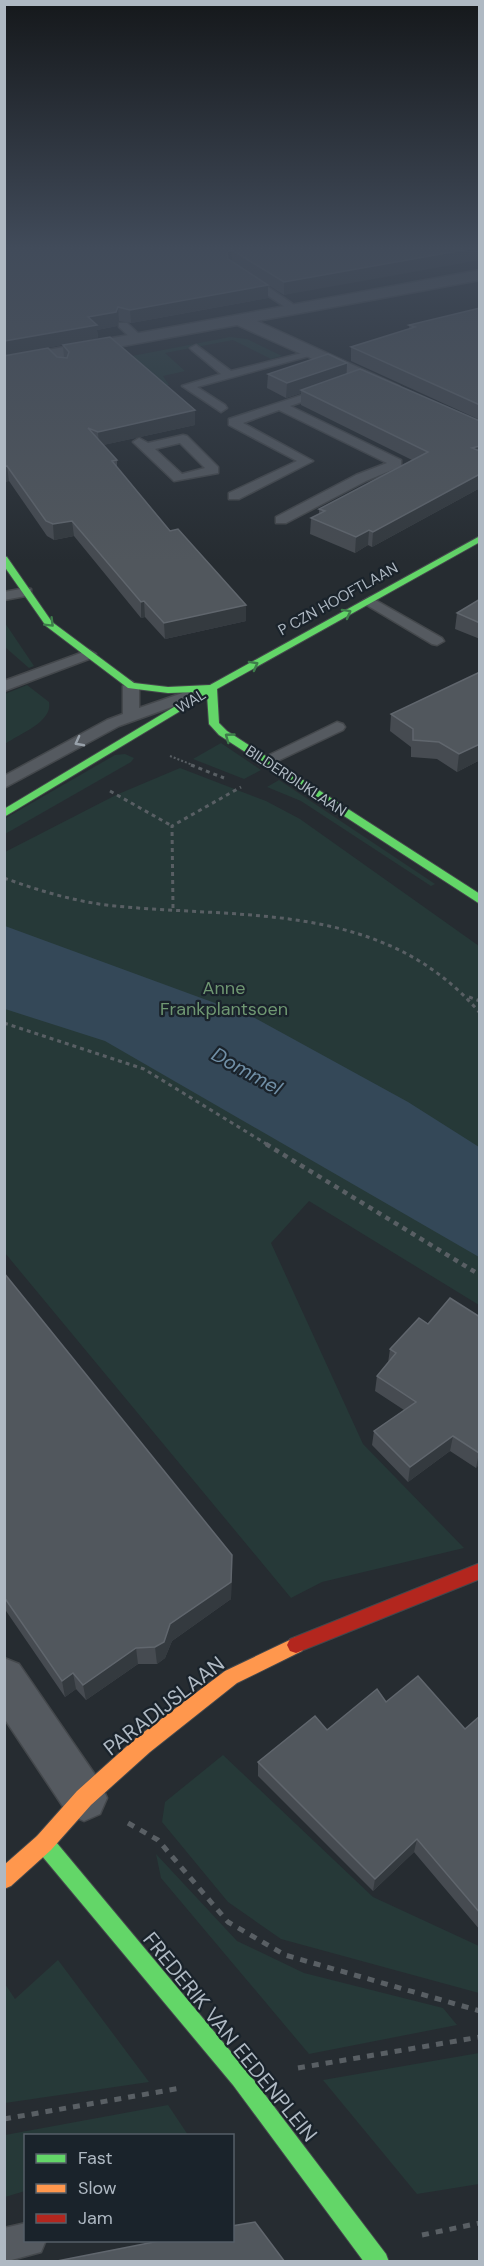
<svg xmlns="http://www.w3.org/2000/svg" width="484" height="2266" font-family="'DM Sans',sans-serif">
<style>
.green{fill:#263938}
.water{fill:#344858}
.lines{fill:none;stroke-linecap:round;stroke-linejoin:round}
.lane-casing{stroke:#44484c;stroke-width:3}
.street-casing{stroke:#44484c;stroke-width:3}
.fast-casing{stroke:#44484c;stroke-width:2}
.slow-casing{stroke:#44484c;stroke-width:2}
.jam-casing{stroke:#44484c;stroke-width:2}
.path-far3{stroke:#595f64;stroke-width:2;stroke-dasharray:2 2;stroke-linecap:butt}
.path-far2{stroke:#595f64;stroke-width:3;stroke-dasharray:4 4;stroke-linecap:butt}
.path-far1{stroke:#595f64;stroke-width:4.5;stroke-dasharray:5 5;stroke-linecap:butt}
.path{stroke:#595f64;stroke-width:5;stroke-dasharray:7 7;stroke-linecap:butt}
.lane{fill:#555a60;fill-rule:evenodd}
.street{fill:#555a60;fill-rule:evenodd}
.fast{fill:#63d668;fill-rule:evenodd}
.slow{fill:#ff974d;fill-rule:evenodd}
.jam{fill:#b3261e;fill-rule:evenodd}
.wall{fill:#464b51}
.shaded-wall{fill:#343a3f}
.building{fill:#51575d;stroke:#60666d;stroke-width:1.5}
.oneway{stroke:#3e7c4a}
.oneway2{stroke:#98a1aa}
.labels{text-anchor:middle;stroke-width:4.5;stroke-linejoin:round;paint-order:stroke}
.far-street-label{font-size:15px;fill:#afb9c3;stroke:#1a232b}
.park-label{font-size:18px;fill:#6f9772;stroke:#1a232b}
.water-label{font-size:20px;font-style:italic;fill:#708fa6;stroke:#1a232b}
.near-street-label{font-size:21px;fill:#afb9c3;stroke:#1a232b}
</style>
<rect width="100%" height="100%" fill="#262c31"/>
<g class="green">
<path d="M 230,337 L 247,339 L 282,356 L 271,359 L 233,340 L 165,353 L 185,371 L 163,376 L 169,385 L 160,388 L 127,357 Z"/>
<path d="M 4,623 L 5,623 L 34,666 L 29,668 L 5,647 Z"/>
<path d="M 27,685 L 49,702 C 53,722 19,734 5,744 L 5,694 Z"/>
<path d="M 221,743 L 261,770 L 244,779 L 193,759 Z"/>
<path d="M 125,754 L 134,758 L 131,762 L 5,834 L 4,819 L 115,755 Z"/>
<path d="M 180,768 L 266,801 L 300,819 L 479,946 L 479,1305 L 309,1201 L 271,1243 L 363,1444 L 464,1548 L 322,1582 L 291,1598 L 5,1253 L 5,852 L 116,795 Z"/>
<path d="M 279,780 L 435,884 L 431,886 L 301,801 L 267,787 Z"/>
<path d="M 223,1755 L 373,1897 L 479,1946 L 479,1993 L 281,1939 L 228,1902 L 162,1822 L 165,1802 Z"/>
<path d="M 156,1854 L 237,1941 L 304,1973 L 443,2008 L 457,2025 L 309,2054 L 161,1878 Z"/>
<path d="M 58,1960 L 149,2082 L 5,2103 L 5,1984 L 15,1999 Z"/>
<path d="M 479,2053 L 479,2184 L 417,2194 L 323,2080 Z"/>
<path d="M 168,2105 L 188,2135 L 26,2136 L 25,2191 L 5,2197 L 5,2135 Z"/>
</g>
<path class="water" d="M 5,926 L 253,1017 L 408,1102 L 479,1147 L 479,1257 L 105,1041 L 5,1009 Z"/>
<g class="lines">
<g class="lane-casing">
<g id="lane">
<path d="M 240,273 L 248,273 L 300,309 L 291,311 L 240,277 Z"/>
<path d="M 119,323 L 127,323 L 141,336 L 141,340 L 133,340 L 119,327 Z"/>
<path d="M 196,345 L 231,371 L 314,350 L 320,353 L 197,387 L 225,405 L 227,408 L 221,412 L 182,386 L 221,374 L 192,350 L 190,348 Z"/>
<path d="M 327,387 L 331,388 L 331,392 L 290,406 L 401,460 L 401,466 L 366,481 L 286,523 L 276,523 L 276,517 L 356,475 L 387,463 L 279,410 L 243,423 L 313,461 L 239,499 L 229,499 L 229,493 L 297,461 L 229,425 L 229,419 Z"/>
<path d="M 183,435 L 187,436 L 218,467 L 218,473 L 174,481 L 133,442 L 139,438 L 148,443 ZM 180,443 L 205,468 L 182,474 L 155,449 Z"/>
<path d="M 26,588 L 31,589 L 31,595 L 4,600 L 4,592 Z"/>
<path d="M 370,597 L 442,638 L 444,641 L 437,645 L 432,644 L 365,604 L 363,601 Z"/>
<path d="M 89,650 L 96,654 L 94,657 L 4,691 L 4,681 Z"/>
<path d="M 131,681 L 139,686 L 139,708 L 200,687 L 208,692 L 205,695 L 119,726 L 4,788 L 4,776 L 107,720 L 123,714 L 123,686 Z"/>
<path d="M 337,722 L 343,724 L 345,727 L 343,730 L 271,764 L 259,764 L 257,761 Z"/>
<path d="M 26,2223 L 26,2240 L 46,2240 L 41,2252 L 4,2262 L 4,2228 Z"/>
</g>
</g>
<g class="street-casing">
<g id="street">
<path d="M 480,270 L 480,280 L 257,321 L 399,386 L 402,390 L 399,394 L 393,395 L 237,325 L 4,368 L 4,358 Z"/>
<path d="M 4,1658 L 19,1664 L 100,1782 L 107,1798 L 100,1814 L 84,1821 L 68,1814 L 4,1718 Z"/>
</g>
</g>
<g class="fast-casing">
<g id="fast">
<path d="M 480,536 L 480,542 L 217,689 L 219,723 L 227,731 L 480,894 L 480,904 L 219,735 L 209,724 L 207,695 L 4,817 L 4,809 L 199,692 L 168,693 L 128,688 L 46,626 L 4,566 L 4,556 L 7,557 L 52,622 L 134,683 L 168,687 L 210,685 Z"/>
<path d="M 44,1833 L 51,1836 L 247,2071 L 386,2254 L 389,2262 L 364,2262 L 233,2085 L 37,1850 L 34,1843 L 37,1836 Z"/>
</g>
</g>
<g class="slow-casing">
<path id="slow" d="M 296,1637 L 302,1639 L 305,1645 L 302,1651 L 237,1683 L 150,1752 L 91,1805 L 51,1850 L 11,1886 L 4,1889 L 4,1865 L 37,1836 L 77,1791 L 136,1738 L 225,1671 Z"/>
</g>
<g class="jam-casing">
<path id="jam" d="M 480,1563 L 480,1579 L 296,1653 L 290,1651 L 287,1645 L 290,1639 Z"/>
</g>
<path class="path-far3" d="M 170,756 L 195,766"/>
<g class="path-far2">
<path d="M 191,765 L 224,778"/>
<path d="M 110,791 L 172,826"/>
<path d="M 4,878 C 40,891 76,902 115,906 C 246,919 384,901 480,1013"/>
<path d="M 173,908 L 172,826 L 241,787"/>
<path d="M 469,997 L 480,1001"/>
<path d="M 4,1023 L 144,1069 L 268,1145"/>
</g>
<path class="path-far1" d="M 266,1144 L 480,1275"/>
<g class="path">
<path d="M 128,1823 L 158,1840 L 228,1922 L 285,1955 L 480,2011"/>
<path d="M 298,2068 L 480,2037"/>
<path d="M 4,2119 L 181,2088"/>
<path d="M 422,2235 L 480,2223"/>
</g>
<use href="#lane" class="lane"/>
<use href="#street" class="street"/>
<use href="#fast" class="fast"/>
<use href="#slow" class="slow"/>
<use href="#jam" class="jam"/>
</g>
<g class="wall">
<path d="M 4,245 L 480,245 L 284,295 L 268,285 L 268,298 L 131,323 L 119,321 L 117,326 L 97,330 L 98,338 L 4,356 Z"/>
<path d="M 480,308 L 480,420 L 351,361 L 351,347 L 409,329 L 409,325 Z"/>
<path d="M 63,345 L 195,425 L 103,445 L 117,460 L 117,467 L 246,621 L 165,639 L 145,617 L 141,618 L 74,536 L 54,540 L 47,536 L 9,481 L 4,482 L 4,356 L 64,358 Z"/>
<path d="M 347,363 L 347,374 L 480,421 L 480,488 L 372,547 L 368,545 L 355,553 L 310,534 L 311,518 L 319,514 L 319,509 L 412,460 L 301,405 L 301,393 L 286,398 L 267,388 L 268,374 Z"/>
<path d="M 480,599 L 480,639 L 455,629 L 457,613 Z"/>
<path d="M 480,672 L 480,760 L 457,772 L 437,759 L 411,757 L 411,747 L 390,731 L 391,714 Z"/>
<path d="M 4,1273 L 232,1555 L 231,1599 L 172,1641 L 165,1658 L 157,1664 L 138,1664 L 86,1700 L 76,1689 L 65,1697 L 4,1608 Z"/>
<path d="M 480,1317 L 480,1463 L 476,1468 L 450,1451 L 408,1482 L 372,1445 L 374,1431 L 404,1410 L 375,1391 L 377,1376 L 388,1363 L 390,1349 L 428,1324 Z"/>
<path d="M 386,1702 L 465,1729 L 480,1716 L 480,1930 L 414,1852 L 373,1891 L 258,1776 L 258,1762 Z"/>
</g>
<g class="shaded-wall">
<path d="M 480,247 L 480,260 L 284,295 L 284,282 Z"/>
<path d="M 232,250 L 232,263 L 227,265 L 227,252 Z"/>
<path d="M 268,285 L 268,298 L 131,323 L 130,310 Z"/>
<path d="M 118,307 L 119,321 L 117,326 L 97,330 L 98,338 L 4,356 L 4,341 L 88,317 Z"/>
<path d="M 347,363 L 346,377 L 301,390 L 301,393 L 286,398 L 287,383 Z"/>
<path d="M 195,410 L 195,425 L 99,446 L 98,432 Z"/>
<path d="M 480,446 L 480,460 L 472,448 Z"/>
<path d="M 7,466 L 9,481 L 4,482 L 4,467 Z"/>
<path d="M 480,474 L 480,488 L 372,547 L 373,532 Z"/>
<path d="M 72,521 L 74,536 L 54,540 L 53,524 Z"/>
<path d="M 369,530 L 368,545 L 355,553 L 356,537 Z"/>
<path d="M 144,601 L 145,617 L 141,618 L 141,602 Z"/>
<path d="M 246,605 L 246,621 L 165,639 L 164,623 Z"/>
<path d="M 480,744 L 480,760 L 457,772 L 459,754 Z"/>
<path d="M 453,1436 L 450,1451 L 408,1482 L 410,1467 Z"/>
<path d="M 480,1452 L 480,1463 L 476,1468 L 479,1453 Z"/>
<path d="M 232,1555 L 231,1599 L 172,1641 L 165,1658 L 157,1664 L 155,1647 L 170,1624 Z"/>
<path d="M 136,1648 L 138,1664 L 86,1700 L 83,1685 Z"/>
<path d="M 73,1673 L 76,1689 L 65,1697 L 62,1681 Z"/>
<path d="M 417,1839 L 414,1852 L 373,1891 L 375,1879 Z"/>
</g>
<g class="building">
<path d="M 4,245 L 480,245 L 480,247 L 284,282 L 232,250 L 227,252 L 228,259 L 268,285 L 130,310 L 118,307 L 116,312 L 88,317 L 97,325 L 4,341 Z"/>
<path d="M 480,308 L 480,405 L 351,347 L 415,327 L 409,325 Z"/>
<path d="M 110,337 L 195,410 L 98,432 L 88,428 L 117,460 L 112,461 L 170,531 L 178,529 L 246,605 L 164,623 L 144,601 L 141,602 L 72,521 L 53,524 L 46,521 L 7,466 L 4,467 L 4,356 L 48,348 L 57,357 L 67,358 L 69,352 L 63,345 Z"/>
<path d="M 328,354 L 347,363 L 287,383 L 268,374 Z"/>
<path d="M 360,369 L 480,421 L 480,446 L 472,448 L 480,451 L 480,474 L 373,532 L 369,530 L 356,537 L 311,518 L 325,511 L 319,509 L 428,452 L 301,390 Z"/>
<path d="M 480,599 L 480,623 L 457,613 Z"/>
<path d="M 480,672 L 480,744 L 459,754 L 439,742 L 413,740 L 413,729 L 391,714 Z"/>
<path d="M 4,1273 L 232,1555 L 231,1582 L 170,1624 L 164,1642 L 155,1647 L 136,1648 L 83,1685 L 73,1673 L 62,1681 L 4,1597 Z"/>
<path d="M 450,1298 L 480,1317 L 480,1452 L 479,1453 L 453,1436 L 410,1467 L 374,1431 L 416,1402 L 377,1376 L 396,1353 L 390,1349 L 419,1318 L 428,1324 Z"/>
<path d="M 418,1676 L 465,1729 L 480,1716 L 480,1913 L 417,1839 L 375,1879 L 258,1762 L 315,1716 L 327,1730 L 377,1689 L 386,1702 Z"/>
<path d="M 255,2222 L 285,2262 L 52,2262 L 159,2241 L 232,2241 L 232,2226 Z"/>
</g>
<defs><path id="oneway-chevron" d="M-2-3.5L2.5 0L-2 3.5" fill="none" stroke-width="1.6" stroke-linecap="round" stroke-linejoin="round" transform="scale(1.5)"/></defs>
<g class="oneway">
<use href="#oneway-chevron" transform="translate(347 613) rotate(-29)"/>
<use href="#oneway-chevron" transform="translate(50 623) rotate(45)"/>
<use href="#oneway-chevron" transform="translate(254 665) rotate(-29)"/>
<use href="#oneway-chevron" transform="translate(229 737) rotate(-144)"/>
</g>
<use class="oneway2" href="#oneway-chevron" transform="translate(79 742) rotate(152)"/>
<linearGradient id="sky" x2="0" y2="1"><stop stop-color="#15181b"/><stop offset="0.44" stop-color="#414b5a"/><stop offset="1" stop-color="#414b5a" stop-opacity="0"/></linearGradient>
<rect width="484" height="562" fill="url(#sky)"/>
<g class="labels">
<g class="far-street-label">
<text transform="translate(338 599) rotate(-29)" y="5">P CZN HOOFTLAAN</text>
<text transform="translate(191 701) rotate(-32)" y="5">WAL</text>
<text transform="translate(296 781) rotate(33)" y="5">BILDERDIJKLAAN</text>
</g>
<g class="park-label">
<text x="224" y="994">Anne<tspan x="224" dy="21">Frankplantsoen</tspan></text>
</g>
<g class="water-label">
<text transform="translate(247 1071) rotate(29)" y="7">Dommel</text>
</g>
<g class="near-street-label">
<text transform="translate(164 1706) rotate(-38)" y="7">PARADIJSLAAN</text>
<text transform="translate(230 2037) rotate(51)" y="7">FREDERIK VAN EEDENPLEIN</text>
</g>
</g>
<rect width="484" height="2266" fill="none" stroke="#afb9c3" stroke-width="12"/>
<rect x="24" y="2134" width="210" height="108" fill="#1a232b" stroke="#565f68" stroke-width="1.5"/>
<rect x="36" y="2154" width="30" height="9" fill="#63d668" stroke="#565f68" stroke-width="1.5"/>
<text x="78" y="2164" font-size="18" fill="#afb9c3">Fast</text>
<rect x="36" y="2184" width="30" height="9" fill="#ff974d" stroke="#565f68" stroke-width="1.5"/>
<text x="78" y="2194" font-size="18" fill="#afb9c3">Slow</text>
<rect x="36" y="2214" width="30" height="9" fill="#b3261e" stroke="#565f68" stroke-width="1.5"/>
<text x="78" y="2224" font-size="18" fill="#afb9c3">Jam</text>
</svg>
